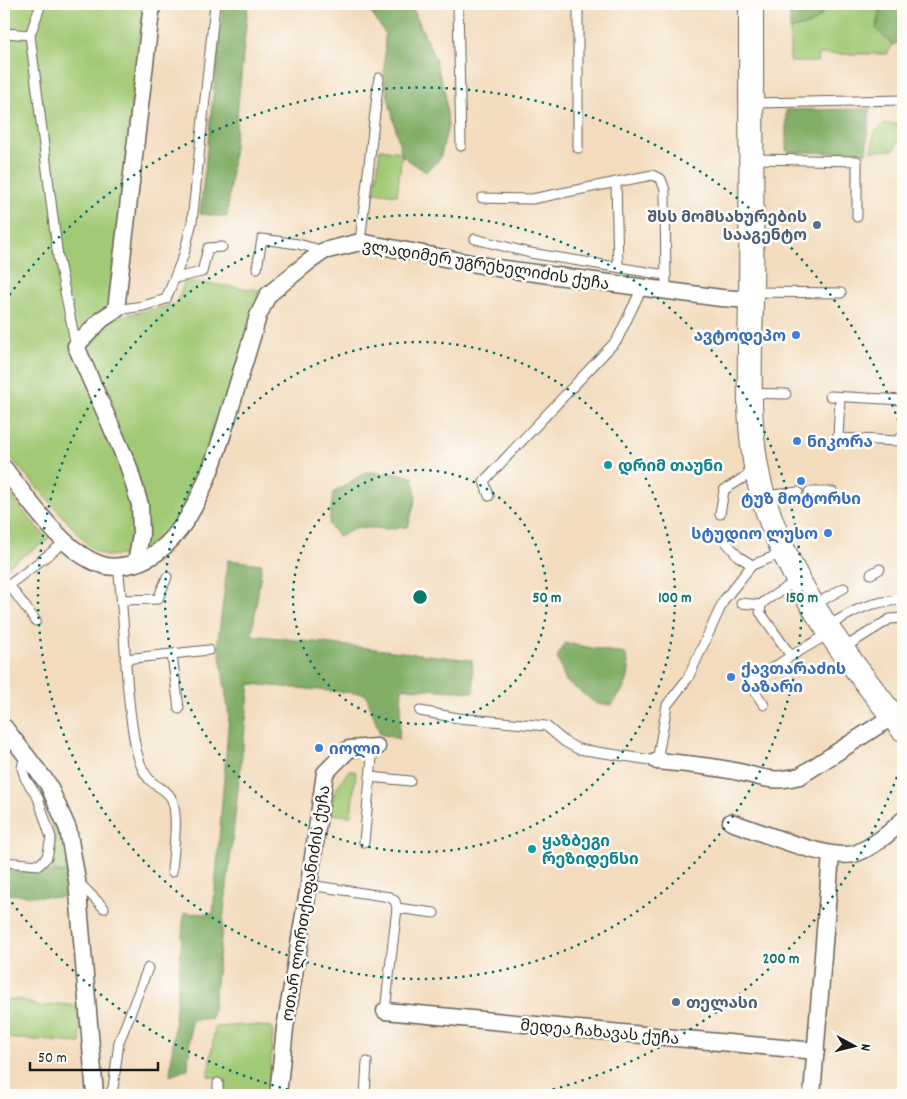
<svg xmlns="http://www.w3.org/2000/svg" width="907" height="1099" font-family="Dekko,'Noto Sans Georgian',sans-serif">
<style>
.green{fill:#a2c974;stroke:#5f7248}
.forest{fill:#81ad66;stroke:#4e6441}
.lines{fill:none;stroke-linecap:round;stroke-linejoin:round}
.service-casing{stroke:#675f55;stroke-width:11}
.minor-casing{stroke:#675f55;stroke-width:19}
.secondary-casing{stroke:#675f55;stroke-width:26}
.service{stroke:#fff;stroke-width:9}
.minor{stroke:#fff;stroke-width:16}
.secondary{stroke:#fff;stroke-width:24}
.ring{fill:none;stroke:#0f766e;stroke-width:2.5;stroke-dasharray:2.5 5}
.service-dot{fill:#5c6f8a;stroke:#fdfcf7;stroke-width:2}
.shop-dot{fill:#3f7fe0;stroke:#fdfcf7;stroke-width:2}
.culture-dot{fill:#0f9aa8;stroke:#fdfcf7;stroke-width:2}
.labels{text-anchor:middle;stroke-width:5;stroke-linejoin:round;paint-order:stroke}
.service-label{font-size:16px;font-weight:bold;fill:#4e5e75;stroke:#fdfcf7;text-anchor:end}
.street-label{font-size:16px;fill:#1c1c1c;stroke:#fdfcf7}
.shop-label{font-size:16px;font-weight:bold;fill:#366cbe;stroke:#fdfcf7;text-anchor:start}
.culture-label{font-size:16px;font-weight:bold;fill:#0d838f;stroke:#fdfcf7;text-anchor:start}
.centre{fill:#0f766e;stroke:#fdfcf7;stroke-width:2.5}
.ring-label{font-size:15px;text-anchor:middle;font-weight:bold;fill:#0f766e;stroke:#fdfcf7;stroke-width:5;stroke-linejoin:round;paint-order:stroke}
</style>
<rect width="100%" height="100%" fill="#fdfcf7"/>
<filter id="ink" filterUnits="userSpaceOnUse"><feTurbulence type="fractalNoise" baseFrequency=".02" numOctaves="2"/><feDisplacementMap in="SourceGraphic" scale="10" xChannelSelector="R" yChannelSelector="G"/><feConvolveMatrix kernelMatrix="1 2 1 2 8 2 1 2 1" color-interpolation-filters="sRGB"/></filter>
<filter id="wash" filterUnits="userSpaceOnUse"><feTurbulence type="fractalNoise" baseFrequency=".0096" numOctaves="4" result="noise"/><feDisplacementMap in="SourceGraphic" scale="20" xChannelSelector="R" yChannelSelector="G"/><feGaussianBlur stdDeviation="1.12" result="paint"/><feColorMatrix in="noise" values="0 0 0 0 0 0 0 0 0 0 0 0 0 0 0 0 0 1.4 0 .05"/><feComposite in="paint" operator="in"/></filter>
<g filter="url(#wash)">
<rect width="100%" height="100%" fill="#f3dcbe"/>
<g class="green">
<path d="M 4,4 L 143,4 L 108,319 L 176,304 L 185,281 L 259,290 L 255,314 L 204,470 L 183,511 L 163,543 L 142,554 L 105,556 L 91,548 L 4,450 Z"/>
<path d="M 823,4 L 880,4 L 876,29 L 893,45 L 887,54 L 818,54 L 817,62 L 790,62 L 790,30 C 805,25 824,24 823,4 Z"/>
<path d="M 884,124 L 903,124 L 903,140 L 898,140 L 894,150 L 872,151 L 874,133 Z"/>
<path d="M 380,149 L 402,152 L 397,195 L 375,192 Z"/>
<path d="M 4,488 L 48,540 L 4,568 Z"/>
<path d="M 26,768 C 52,804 62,829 67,873 L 53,872 C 60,828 49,804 25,769 Z"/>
<path d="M 349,770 L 356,772 L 351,816 L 331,814 L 334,792 Z"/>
<path d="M 4,999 L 22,1000 L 40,1007 L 59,1004 L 77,1006 L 81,1043 L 4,1038 Z"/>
<path d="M 244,1025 L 272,1027 L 273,1034 L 268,1095 L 225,1095 L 226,1080 L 208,1076 L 215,1027 Z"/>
</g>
<g class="forest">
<path d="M 223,4 L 248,4 L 227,217 L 200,214 Z"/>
<path d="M 365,4 L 411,4 L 435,59 L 445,93 L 448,126 L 440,159 L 426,172 L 402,156 L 384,79 L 385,33 Z"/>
<path d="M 790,4 L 823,4 C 824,24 805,25 790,30 Z"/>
<path d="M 880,4 L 903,4 L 903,40 L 893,45 L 876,29 L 880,13 Z"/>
<path d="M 870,109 L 866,153 L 790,152 L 786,150 L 786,110 Z"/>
<path d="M 366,472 L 396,473 L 413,477 L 416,498 L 408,527 L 386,529 L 357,527 L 339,537 L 329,525 L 333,493 Z"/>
<path d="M 228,560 L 262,564 L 252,635 L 472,660 L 474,692 L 402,688 L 399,739 L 380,734 L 366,694 L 250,684 L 212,1018 L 191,1020 L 188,1069 L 170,1076 L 184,913 L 213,914 L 229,716 L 218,641 Z"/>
<path d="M 565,643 L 625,654 C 635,673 624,690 612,705 L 597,704 L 566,681 L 557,657 Z"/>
<path d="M 4,869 L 67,873 L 69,898 L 4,894 Z"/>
</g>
</g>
<g filter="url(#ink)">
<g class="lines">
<g class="service-casing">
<g id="service">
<path d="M 41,4 L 30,35 L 58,257 L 76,346"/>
<path d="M 458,4 L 461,146"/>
<path d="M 5,33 L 30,35"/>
<path d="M 751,103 L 903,100"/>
<path d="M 578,148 L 578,4"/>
<path d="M 751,159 L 857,161 L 857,217"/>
<path d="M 616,182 L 618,267"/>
<path d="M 482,198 L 532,199 L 652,175 L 661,179 L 665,190 L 666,291"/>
<path d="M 475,239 L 530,253 L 665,275"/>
<path d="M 360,242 L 379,78"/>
<path d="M 257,268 L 262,239 L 298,244 L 324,251"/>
<path d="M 175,278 L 202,272 L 208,248 L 222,247"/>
<path d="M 751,292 L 841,293"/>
<path d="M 116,310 L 143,306 L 166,299 L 184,254 L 192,222 L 215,4"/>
<path d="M 750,393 L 786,394"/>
<path d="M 830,396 L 903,400"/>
<path d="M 840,397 L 838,438 L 898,441 L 903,435"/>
<path d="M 809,492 L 833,492"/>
<path d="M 489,496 L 484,481 L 617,340 L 642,288"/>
<path d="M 765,496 L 798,492"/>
<path d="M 720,514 L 724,490 L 756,470"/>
<path d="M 726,542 L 738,556 L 752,565"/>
<path d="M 118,567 C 126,627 124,689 136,749 C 139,760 142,772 150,780 C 157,788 168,789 172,800 C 179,817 173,853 172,872"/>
<path d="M 871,574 L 880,569"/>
<path d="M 796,581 L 765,601 L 761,605 L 760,612 L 791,656 L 830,633"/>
<path d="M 122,600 L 158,599 L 167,577"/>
<path d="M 741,603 L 761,605"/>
<path d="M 814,605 L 844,588"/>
<path d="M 36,621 L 9,585 L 65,542"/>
<path d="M 827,627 C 854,610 871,601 903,600"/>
<path d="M 842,649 L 890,619 L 903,618"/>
<path d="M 172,655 L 179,709"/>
<path d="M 125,659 L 209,650"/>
<path d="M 764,705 L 751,686 L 751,682 L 791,656"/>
<path d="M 420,711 L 458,718 L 546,726 L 565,742 L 578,749 L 657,761 L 667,705 L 688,678 L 724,600 L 752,565 L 783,553"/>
<path d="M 370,777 L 410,781"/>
<path d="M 364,842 L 373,747"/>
<path d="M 4,862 L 39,865 L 47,857 L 51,838 L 38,798 L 25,778 L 22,768 L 25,754"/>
<path d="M 78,882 L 104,908"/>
<path d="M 309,885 L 390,897 L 395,901 L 397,908 L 385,1011"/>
<path d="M 397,908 L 434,913"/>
<path d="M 109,1095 L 113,1088 L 119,1042 L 148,968"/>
<path d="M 218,1095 L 218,1083"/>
<path d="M 365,1095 L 367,1062"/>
</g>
</g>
<g class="minor-casing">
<g id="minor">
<path d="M 4,468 C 28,499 66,557 106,566 C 115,568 123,566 132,564 C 193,550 217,451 233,400 C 241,372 250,345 258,316 L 268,295 L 307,263 L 324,251 L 360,242 L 497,268 L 721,298 L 751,300"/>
<path d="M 136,563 L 141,534 L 140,505 L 128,465 L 76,346 L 102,319 L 116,310 L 152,4"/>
<path d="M 4,727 L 48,784 L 68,829 L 77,880 L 95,1095"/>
<path d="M 657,761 C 684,764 712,766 739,772 C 765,778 772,783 800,776 L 893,716"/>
<path d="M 731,822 C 759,831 832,863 857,853 C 874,846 890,833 903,820"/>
<path d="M 385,1011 L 816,1051"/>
<path d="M 278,1095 L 285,1028 L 309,885 L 325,773 L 349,749 L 377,747"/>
<path d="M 812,1095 L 831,855"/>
</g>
</g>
<g class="secondary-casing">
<path id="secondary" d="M 751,4 C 751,103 752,202 751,301 C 750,362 745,437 763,496 C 788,584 847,659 903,729"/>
</g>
<use href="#service" class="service"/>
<use href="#minor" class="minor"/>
<use href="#secondary" class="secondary"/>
</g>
</g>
<g class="ring">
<circle cx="420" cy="597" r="127"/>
<circle cx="420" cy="597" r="255"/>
<circle cx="420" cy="597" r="382"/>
<path d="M902 763A510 510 0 0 1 530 1095M310 1095A510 510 0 0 1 5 893M5 301A510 510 0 0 1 902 431"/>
</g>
<g class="service-dot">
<circle cx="817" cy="225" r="5"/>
<circle cx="676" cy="1002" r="5"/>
</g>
<g class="shop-dot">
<circle cx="796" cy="335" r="5"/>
<circle cx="797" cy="441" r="5"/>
<circle cx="801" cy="481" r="5"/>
<circle cx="828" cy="533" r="5"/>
<circle cx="731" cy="677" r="5"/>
<circle cx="319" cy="748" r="5"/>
</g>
<g class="culture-dot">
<circle cx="608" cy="465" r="5"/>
<circle cx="532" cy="849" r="5"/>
</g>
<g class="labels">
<g class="service-label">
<text x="807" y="222">შსს მომსახურების<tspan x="807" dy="18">სააგენტო</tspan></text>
<text x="686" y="1008" text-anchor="start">თელასი</text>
</g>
<g class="street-label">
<text transform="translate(486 264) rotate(9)" y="6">ვლადიმერ უგრეხელიძის ქუჩა</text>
<text transform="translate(305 903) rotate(-81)" y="6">ოთარ ლორთქიფანიძის ქუჩა</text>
<text transform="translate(600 1031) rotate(5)" y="6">მედეა ჩახავას ქუჩა</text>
</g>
<g class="shop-label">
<text x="786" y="341" text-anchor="end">ავტოდეპო</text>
<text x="807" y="447">ნიკორა</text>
<text x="801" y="504" text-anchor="middle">ტუზ მოტორსი</text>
<text x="818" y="539" text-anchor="end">სტუდიო ლუსო</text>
<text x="741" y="674">ქავთარაძის<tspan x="741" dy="18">ბაზარი</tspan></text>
<text x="329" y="754">იოლი</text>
</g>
<g class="culture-label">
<text x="618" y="471">დრიმ თაუნი</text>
<text x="542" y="846">ყაზბეგი<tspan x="542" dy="18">რეზიდენსი</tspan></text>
</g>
</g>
<circle cx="420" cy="597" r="8" class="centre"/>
<g class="ring-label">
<text x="547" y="602">50 m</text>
<text x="675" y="602">100 m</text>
<text x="802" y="602">150 m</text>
<text x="781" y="963">200 m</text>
</g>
<rect width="907" height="1099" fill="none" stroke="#fdfcf7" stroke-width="20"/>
<g transform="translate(854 1046) rotate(97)" stroke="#fdfcf7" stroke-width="4" paint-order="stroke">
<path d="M0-4L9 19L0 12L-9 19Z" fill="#1c1c1c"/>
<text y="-8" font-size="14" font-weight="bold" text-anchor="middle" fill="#1c1c1c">N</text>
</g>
<path d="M30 1062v8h128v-8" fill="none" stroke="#1c1c1c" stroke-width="2.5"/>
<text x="38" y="1062" font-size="15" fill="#1c1c1c" stroke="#fdfcf7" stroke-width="4" paint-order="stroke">50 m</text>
</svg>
